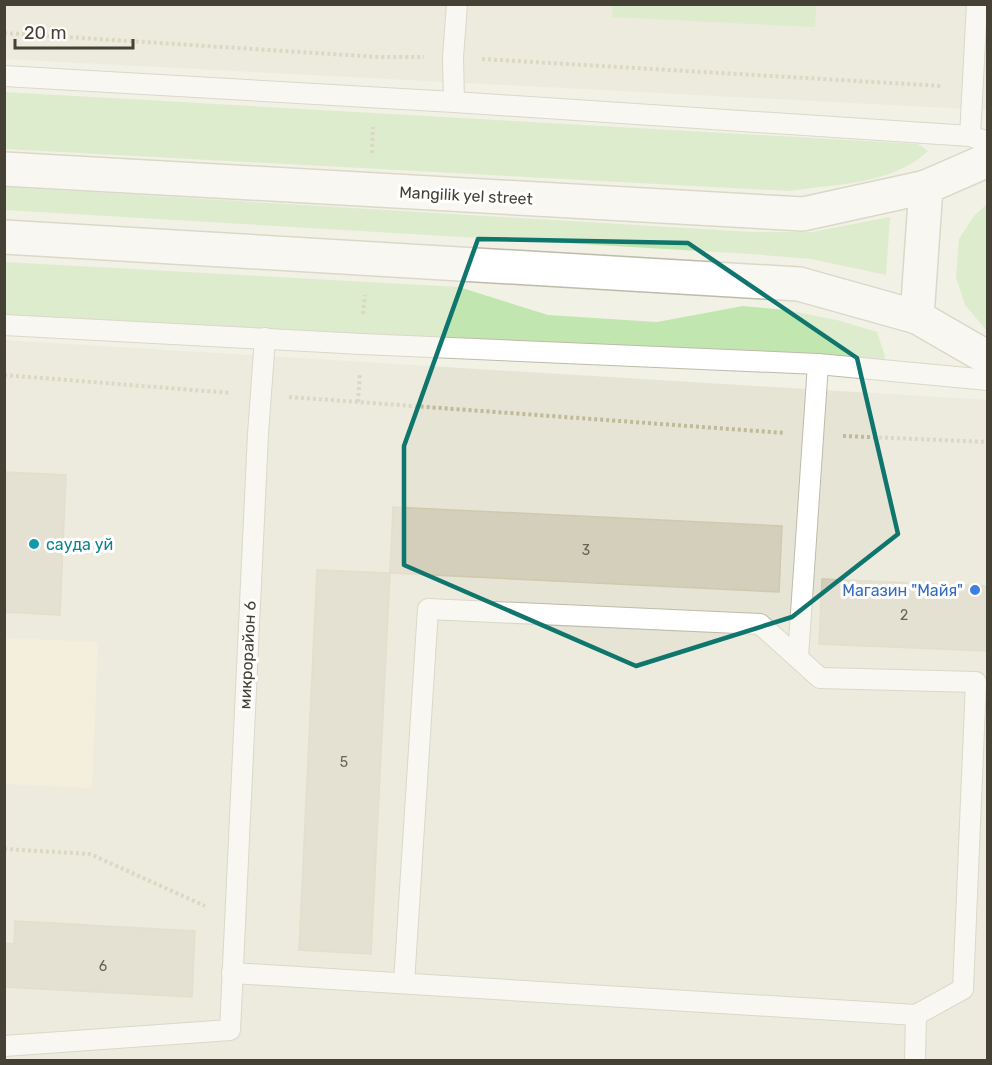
<svg xmlns="http://www.w3.org/2000/svg" width="992" height="1065" font-family="Rubik,sans-serif">
<style>
.residential{fill:#e6e4d4}
.commercial{fill:#f4edd1}
.green{fill:#c2e6af}
.building{fill:#d4cfbb;stroke:#cfc9ae;stroke-width:1.5}
.lines{fill:none;stroke-linecap:round;stroke-linejoin:round}
.service-casing{stroke:#bebba8;stroke-width:22}
.tertiary-casing{stroke:#bebba8;stroke-width:36}
.path{stroke:#bfba9a;stroke-width:4;stroke-dasharray:3 3;stroke-linecap:butt}
.service{stroke:#fff;stroke-width:20}
.tertiary{stroke:#fff;stroke-width:33}
.marked{fill:none;stroke:#0f766e;stroke-width:4.5;stroke-linejoin:round}
.culture-dot{fill:#0f9aa8;stroke:#fff;stroke-width:2}
.shop-dot{fill:#3f7fe0;stroke:#fff;stroke-width:2}
.labels{text-anchor:middle;stroke-width:6;stroke-linejoin:round;paint-order:stroke}
.number-label{font-size:14px;fill:#696556}
.street-label{font-size:16px;fill:#454235;stroke:#fff}
.culture-label{font-size:16px;fill:#0d838f;stroke:#fff;text-anchor:start}
.shop-label{font-size:16px;fill:#366cbe;stroke:#fff;text-anchor:end}
</style>
<rect width="100%" height="100%" fill="#f2f1e6"/>
<g class="residential">
<path d="M 5,5 L 987,5 L 987,110 L 5,59 Z"/>
<path d="M 4,340 L 987,400 L 987,1060 L 5,1060 Z"/>
</g>
<path class="commercial" d="M 5,638 L 98,642 L 92,788 L 5,784 Z"/>
<g class="green">
<path d="M 613,5 L 816,5 L 815,27 L 612,17 Z"/>
<path d="M 4,92 L 918,144 L 928,151 C 892,185 835,184 789,191 L 5,149 Z"/>
<path d="M 5,187 L 752,232 L 812,232 L 890,217 L 886,275 L 811,259 L 751,254 L 5,210 Z"/>
<path d="M 987,204 L 987,331 L 965,305 L 956,277 L 959,239 L 974,216 Z"/>
<path d="M 4,262 L 459,287 L 548,315 L 657,322 L 743,306 L 786,310 L 837,320 L 877,332 L 885,356 L 883,364 L 5,317 Z"/>
</g>
<g class="building">
<path d="M 4,472 L 66,475 L 60,615 L 4,612 Z"/>
<path d="M 393,507 L 782,526 L 779,592 L 390,573 Z"/>
<path d="M 317,570 L 390,573 L 371,954 L 299,950 Z"/>
<path d="M 822,579 L 987,586 L 987,651 L 819,644 Z"/>
<path d="M 15,921 L 195,931 L 192,997 L 4,987 L 4,943 L 14,944 Z"/>
</g>
<g class="lines">
<g class="service-casing">
<g id="service">
<path d="M 4,76 L 454,102 L 970,136 L 988,142"/>
<path d="M 454,102 L 453,57 L 457,4"/>
<path d="M 970,136 L 977,4"/>
<path d="M 4,325 L 362,344 L 818,364 L 988,380"/>
<path d="M 798,657 L 818,364"/>
<path d="M 232,973 L 916,1015 L 963,989 L 976,682 L 820,678 L 760,624 L 428,609 L 404,983"/>
<path d="M 4,1046 L 230,1030 L 258,434 L 265,338"/>
<path d="M 915,1060 L 916,1015"/>
</g>
</g>
<g class="tertiary-casing">
<g id="tertiary">
<path d="M 988,160 L 926,187 L 917,317 L 988,358"/>
<path d="M 4,169 L 803,214 L 926,187"/>
<path d="M 4,237 L 799,284 L 917,317"/>
</g>
</g>
<g class="path">
<path d="M 4,33 L 378,57 L 424,57"/>
<path d="M 482,59 L 942,86"/>
<path d="M 372,153 L 373,127"/>
<path d="M 363,314 L 365,295"/>
<path d="M 4,375 L 231,393"/>
<path d="M 289,397 L 785,433"/>
<path d="M 358,402 L 360,373"/>
<path d="M 843,436 L 988,442"/>
<path d="M 4,849 L 90,854 L 205,906"/>
</g>
<use href="#service" class="service"/>
<use href="#tertiary" class="tertiary"/>
</g>
<path d="M0 0H992V1065H0ZM 478,239 L 688,243 L 857,358 L 898,534 L 792,617 L 636,666 L 404,565 L 404,446 Z" fill="#f2f1e6" fill-opacity=".55" fill-rule="evenodd"/>
<path class="marked" d="M 478,239 L 688,243 L 857,358 L 898,534 L 792,617 L 636,666 L 404,565 L 404,446 Z"/>
<circle class="culture-dot" cx="34" cy="544" r="6"/>
<circle class="shop-dot" cx="975" cy="590" r="6"/>
<g class="labels">
<g class="number-label">
<text x="586" y="555">3</text>
<text x="904" y="620">2</text>
<text x="344" y="767">5</text>
<text x="103" y="971">6</text>
</g>
<g class="street-label">
<text transform="translate(466 195) rotate(3)" y="6">Mangilik yel street</text>
<text transform="translate(247 655) rotate(-87)" y="6">микрорайон 6</text>
</g>
<g class="culture-label">
<text x="46" y="550">сауда уй</text>
</g>
<g class="shop-label">
<text x="963" y="596">Магазин "Майя"</text>
</g>
</g>
<rect width="992" height="1065" fill="none" stroke="#454235" stroke-width="12"/>
<path d="M15 39v9h118v-9" fill="none" stroke="#454235" stroke-width="3"/>
<text x="24" y="39" font-size="18" fill="#454235" stroke="#ffffff" stroke-width="4.5" paint-order="stroke">20 m</text>
</svg>
